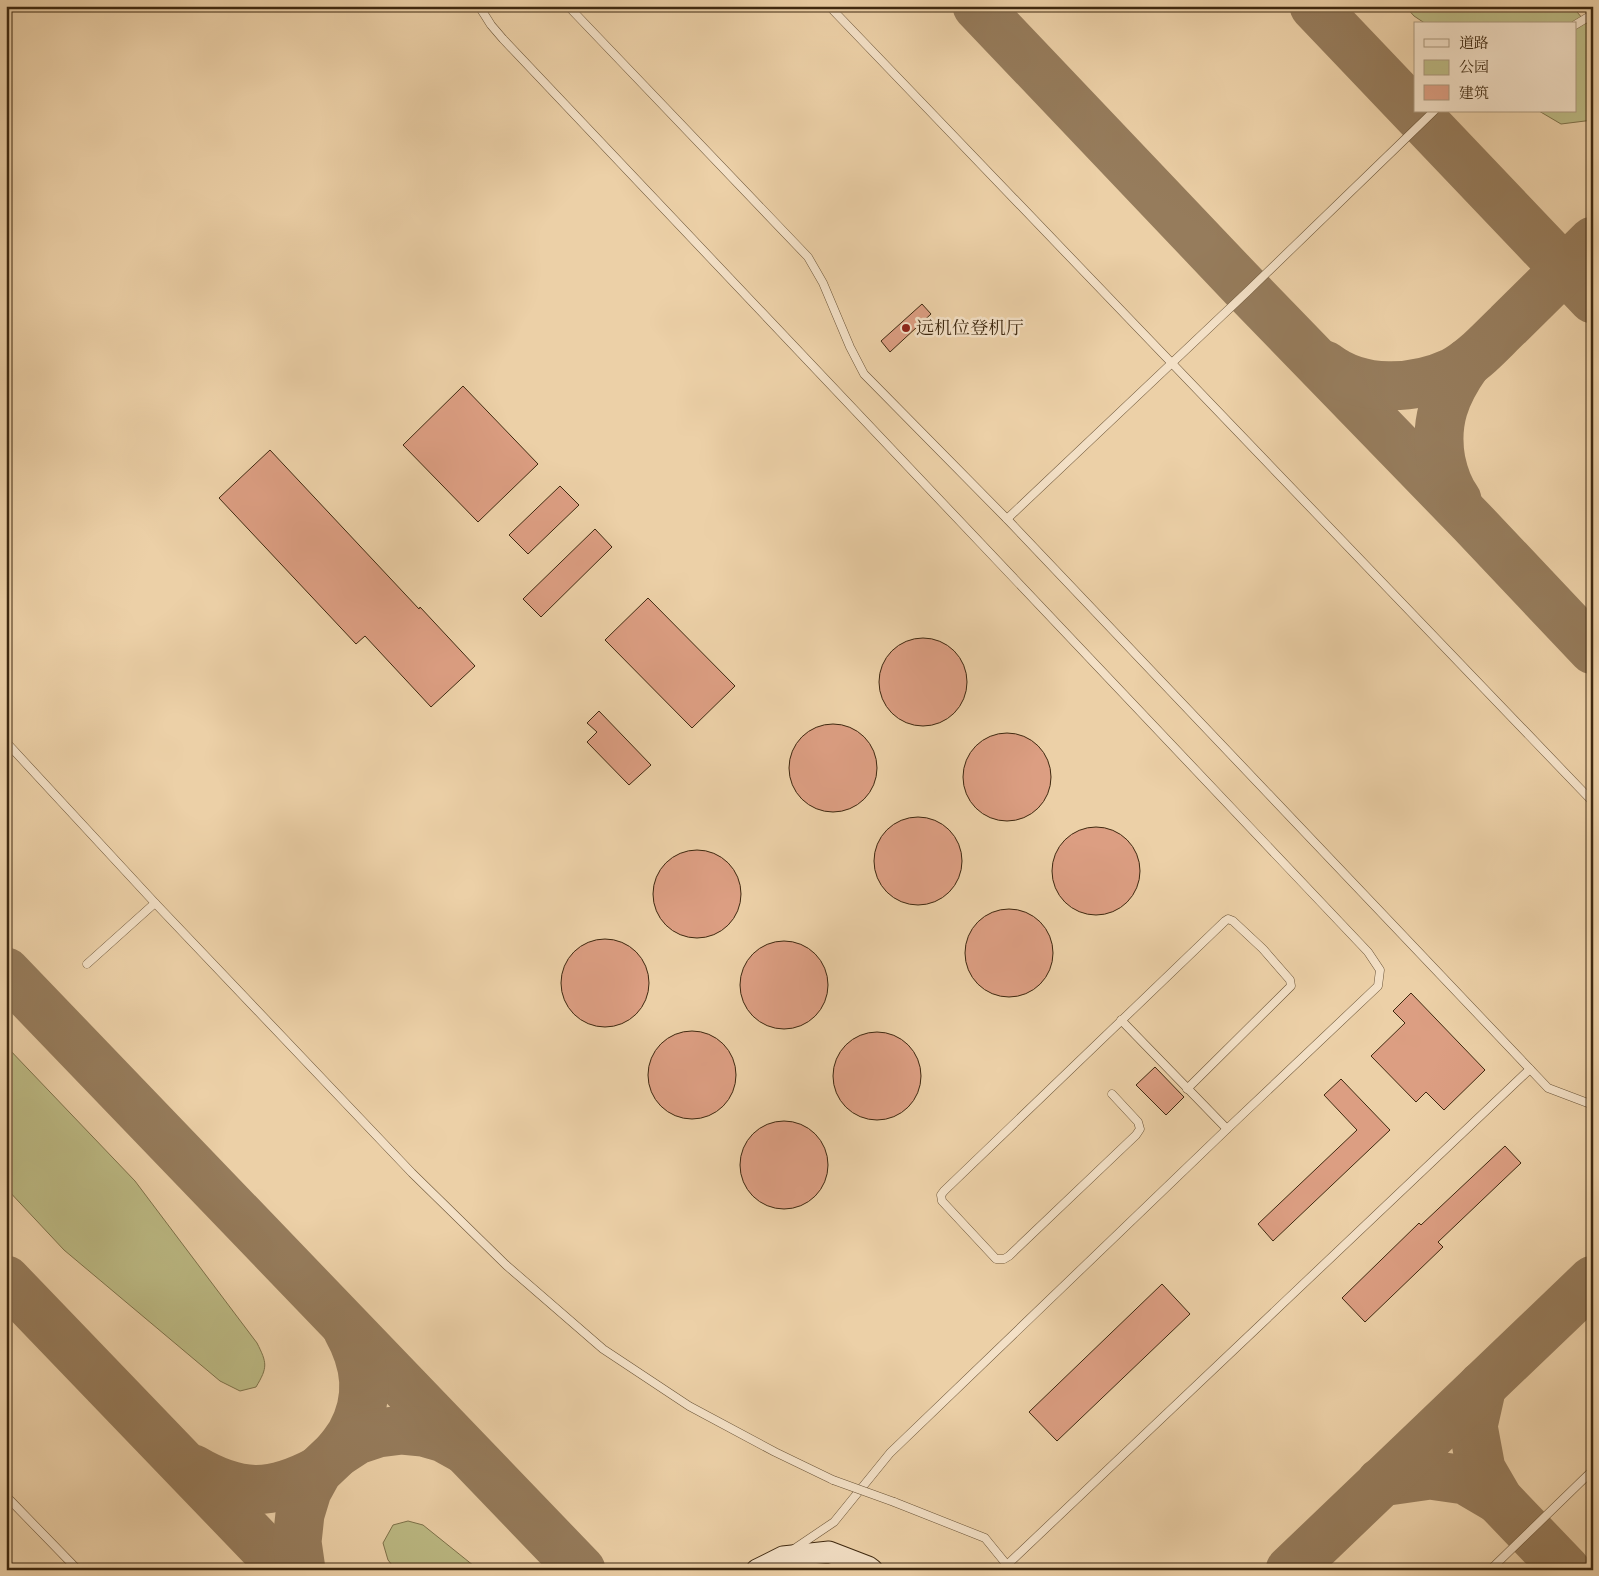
<svg xmlns="http://www.w3.org/2000/svg" width="1599" height="1576" font-family="Vollkorn,'Noto Serif SC',serif">
<style>
.green{fill:#bcba84;stroke:#7e724a}
.lines{fill:none;stroke-linecap:round;stroke-linejoin:round}
.taxiway{stroke:#967c5c;stroke-width:49}
.building{fill:#dc9e82;stroke:#3f2910}
.service-casing{stroke:#6a5336;stroke-width:9}
.secondary-casing{stroke:#3f2910;stroke-width:23}
.service{stroke:#f3e0c6;stroke-width:8}
.secondary{stroke:#f3e0c6;stroke-width:21}
.service-bridge-casing{stroke:#6a5336;stroke-width:9;stroke-linecap:butt}
.service-bridge{stroke:#f3e0c6;stroke-width:8}
.poi-dot{fill:#8f2418;stroke:#f3e0c6;stroke-width:2}
.labels{text-anchor:middle;stroke-width:5;stroke-linejoin:round;paint-order:stroke}
.poi-label{font-size:18px;fill:#3f2910;stroke:#f3e0c6;text-anchor:start}
</style>
<rect width="100%" height="100%" fill="#ecd0a7"/>
<filter id="stains"><feTurbulence type="fractalNoise" baseFrequency=".004" numOctaves="4"/><feColorMatrix values="0 0 0 0 .2 0 0 0 0 .09 0 0 0 0 .02 0 0 0 .5 -.17"/></filter>
<radialGradient id="worn" r=".72"><stop offset=".6" stop-color="#630" stop-opacity="0"/><stop offset="1" stop-color="#630" stop-opacity=".3"/></radialGradient>
<g class="green">
<path d="M 1405,6 L 1572,6 L 1593,31 L 1593,120 L 1561,124 L 1539,111 L 1575,111 L 1575,24 L 1426,24 L 1414,16 Z"/>
<path d="M 7,1047 L 135,1181 L 257,1343 C 267,1363 268,1367 256,1387 L 240,1391 L 220,1381 L 64,1250 L 6,1188 L 6,1048 Z"/>
<path d="M 408,1521 L 423,1525 L 479,1570 L 396,1570 L 388,1560 L 383,1543 L 393,1525 Z"/>
</g>
<g class="lines">
<g class="taxiway">
<path d="M 977,6 L 1248,291 L 1472,522 L 1593,650"/>
<path d="M 1314,6 L 1593,299"/>
<path d="M 1325,365 C 1361,393 1414,390 1453,372 C 1474,361 1491,341 1508,325 C 1536,297 1565,269 1593,241"/>
<path d="M 1457,500 C 1449,489 1444,475 1441,461 C 1434,422 1445,394 1467,363"/>
<path d="M 6,972 L 581,1570"/>
<path d="M 6,1280 L 285,1570"/>
<path d="M 1482,1386 L 1473,1426 L 1481,1469 L 1499,1500 L 1566,1570"/>
<path d="M 337,1453 C 342,1447 347,1440 351,1434 C 371,1398 366,1363 347,1329"/>
<path d="M 193,1469 C 239,1496 271,1496 318,1471"/>
<path d="M 1381,1482 L 1430,1475 L 1465,1480 L 1499,1500"/>
<path d="M 301,1570 L 297,1542 L 300,1514 L 307,1491 L 318,1471 L 337,1453 L 357,1440 L 378,1433 L 402,1430 L 423,1432 L 444,1438 L 462,1448"/>
<path d="M 1290,1570 L 1593,1280"/>
</g>
</g>
<g class="building">
<path d="M 922,304 L 931,314 L 890,352 L 881,341 Z"/>
<path d="M 463,386 L 538,464 L 478,522 L 403,445 Z"/>
<path d="M 270,450 L 419,609 L 420,607 L 475,666 L 431,707 L 365,636 L 356,644 L 219,498 Z"/>
<path d="M 560,486 L 579,505 L 528,554 L 509,535 Z"/>
<path d="M 595,529 L 612,547 L 541,617 L 523,599 Z"/>
<path d="M 648,598 L 735,686 L 692,728 L 605,640 Z"/>
<circle cx="923" cy="682" r="44"/>
<path d="M 599,711 L 651,765 L 629,785 L 587,742 L 597,732 L 587,723 Z"/>
<circle cx="833" cy="768" r="44"/>
<circle cx="1007" cy="777" r="44"/>
<circle cx="918" cy="861" r="44"/>
<circle cx="1096" cy="871" r="44"/>
<circle cx="697" cy="894" r="44"/>
<circle cx="1009" cy="953" r="44"/>
<circle cx="605" cy="983" r="44"/>
<circle cx="784" cy="985" r="44"/>
<path d="M 1411,993 L 1485,1070 L 1444,1110 L 1426,1092 L 1416,1102 L 1371,1056 L 1405,1023 L 1393,1011 Z"/>
<circle cx="692" cy="1075" r="44"/>
<circle cx="877" cy="1076" r="44"/>
<path d="M 1155,1067 L 1184,1097 L 1166,1115 L 1136,1085 Z"/>
<path d="M 1341,1079 L 1390,1130 L 1273,1241 L 1258,1224 L 1357,1130 L 1324,1095 Z"/>
<circle cx="784" cy="1165" r="44"/>
<path d="M 1505,1146 L 1521,1163 L 1438,1242 L 1443,1247 L 1365,1322 L 1342,1298 L 1419,1223 L 1421,1225 Z"/>
<path d="M 1162,1284 L 1190,1314 L 1057,1441 L 1029,1412 Z"/>
</g>
<g class="lines">
<g class="service-casing">
<g id="service">
<path d="M 479,6 L 491,25 L 503,39 L 1368,952 L 1380,970 L 1378,986 L 1227,1129 L 890,1453 L 834,1522 L 794,1549"/>
<path d="M 568,6 L 808,257 L 823,283 L 850,347 L 864,374 L 1007,519 L 1548,1088 L 1593,1105"/>
<path d="M 829,6 L 1593,802"/>
<path d="M 1575,25 L 1593,14"/>
<path d="M 1007,519 L 1248,291 L 1434,111"/>
<path d="M 6,742 L 155,903 L 412,1173 L 506,1265 L 603,1349 L 689,1406 L 775,1452 L 833,1480"/>
<path d="M 87,964 L 155,903"/>
<path d="M 1121,1020 L 1227,1129"/>
<path d="M 1112,1094 L 1138,1122 L 1140,1129 L 1136,1135 L 1009,1256 L 1004,1259 L 996,1259 L 942,1201 L 941,1195 L 944,1191 L 1225,921 L 1228,919 L 1233,921 L 1263,949 L 1290,980 L 1291,986 L 1187,1089"/>
<path d="M 6,1496 L 78,1570"/>
<path d="M 894,1502 L 985,1538 L 1007,1565 L 1008,1568"/>
<path d="M 1007,1565 L 1530,1069"/>
<path d="M 1490,1570 L 1593,1470"/>
</g>
</g>
<g class="secondary-casing">
<path id="secondary" d="M 757,1570 L 783,1557 L 829,1552 L 868,1567 L 872,1570"/>
</g>
<use href="#service" class="service"/>
<use href="#secondary" class="secondary"/>
<g class="service-bridge-casing">
<path id="service-bridge" d="M 833,1480 L 894,1502"/>
</g>
<use href="#service-bridge" class="service-bridge"/>
</g>
<circle class="poi-dot" cx="906" cy="328" r="5"/>
<g class="labels">
<g class="poi-label">
<text x="916" y="334">远机位登机厅</text>
</g>
</g>
<rect width="1599" height="1576" fill="none" stroke="#ecd0a7" stroke-width="25"/>
<rect x="8" y="8" width="1584" height="1561" fill="none" stroke="#3f2910" stroke-width="2.5"/>
<rect x="12" y="12" width="1574" height="1551" fill="none" stroke="#3f2910"/>
<rect x="1414" y="22" width="162" height="90" fill="#f3e0c6" stroke="#ab977d"/>
<rect x="1424" y="39" width="25" height="8" fill="#f3e0c6" stroke="#ab977d"/>
<text x="1459" y="48" font-size="15" fill="#3f2910">道路</text>
<rect x="1424" y="60" width="25" height="15" fill="#bcba84" stroke="#ab977d"/>
<text x="1459" y="72" font-size="15" fill="#3f2910">公园</text>
<rect x="1424" y="85" width="25" height="15" fill="#dc9e82" stroke="#ab977d"/>
<text x="1459" y="98" font-size="15" fill="#3f2910">建筑</text>
<rect width="100%" height="100%" filter="url(#stains)"/>
<rect width="100%" height="100%" fill="url(#worn)"/>
</svg>
